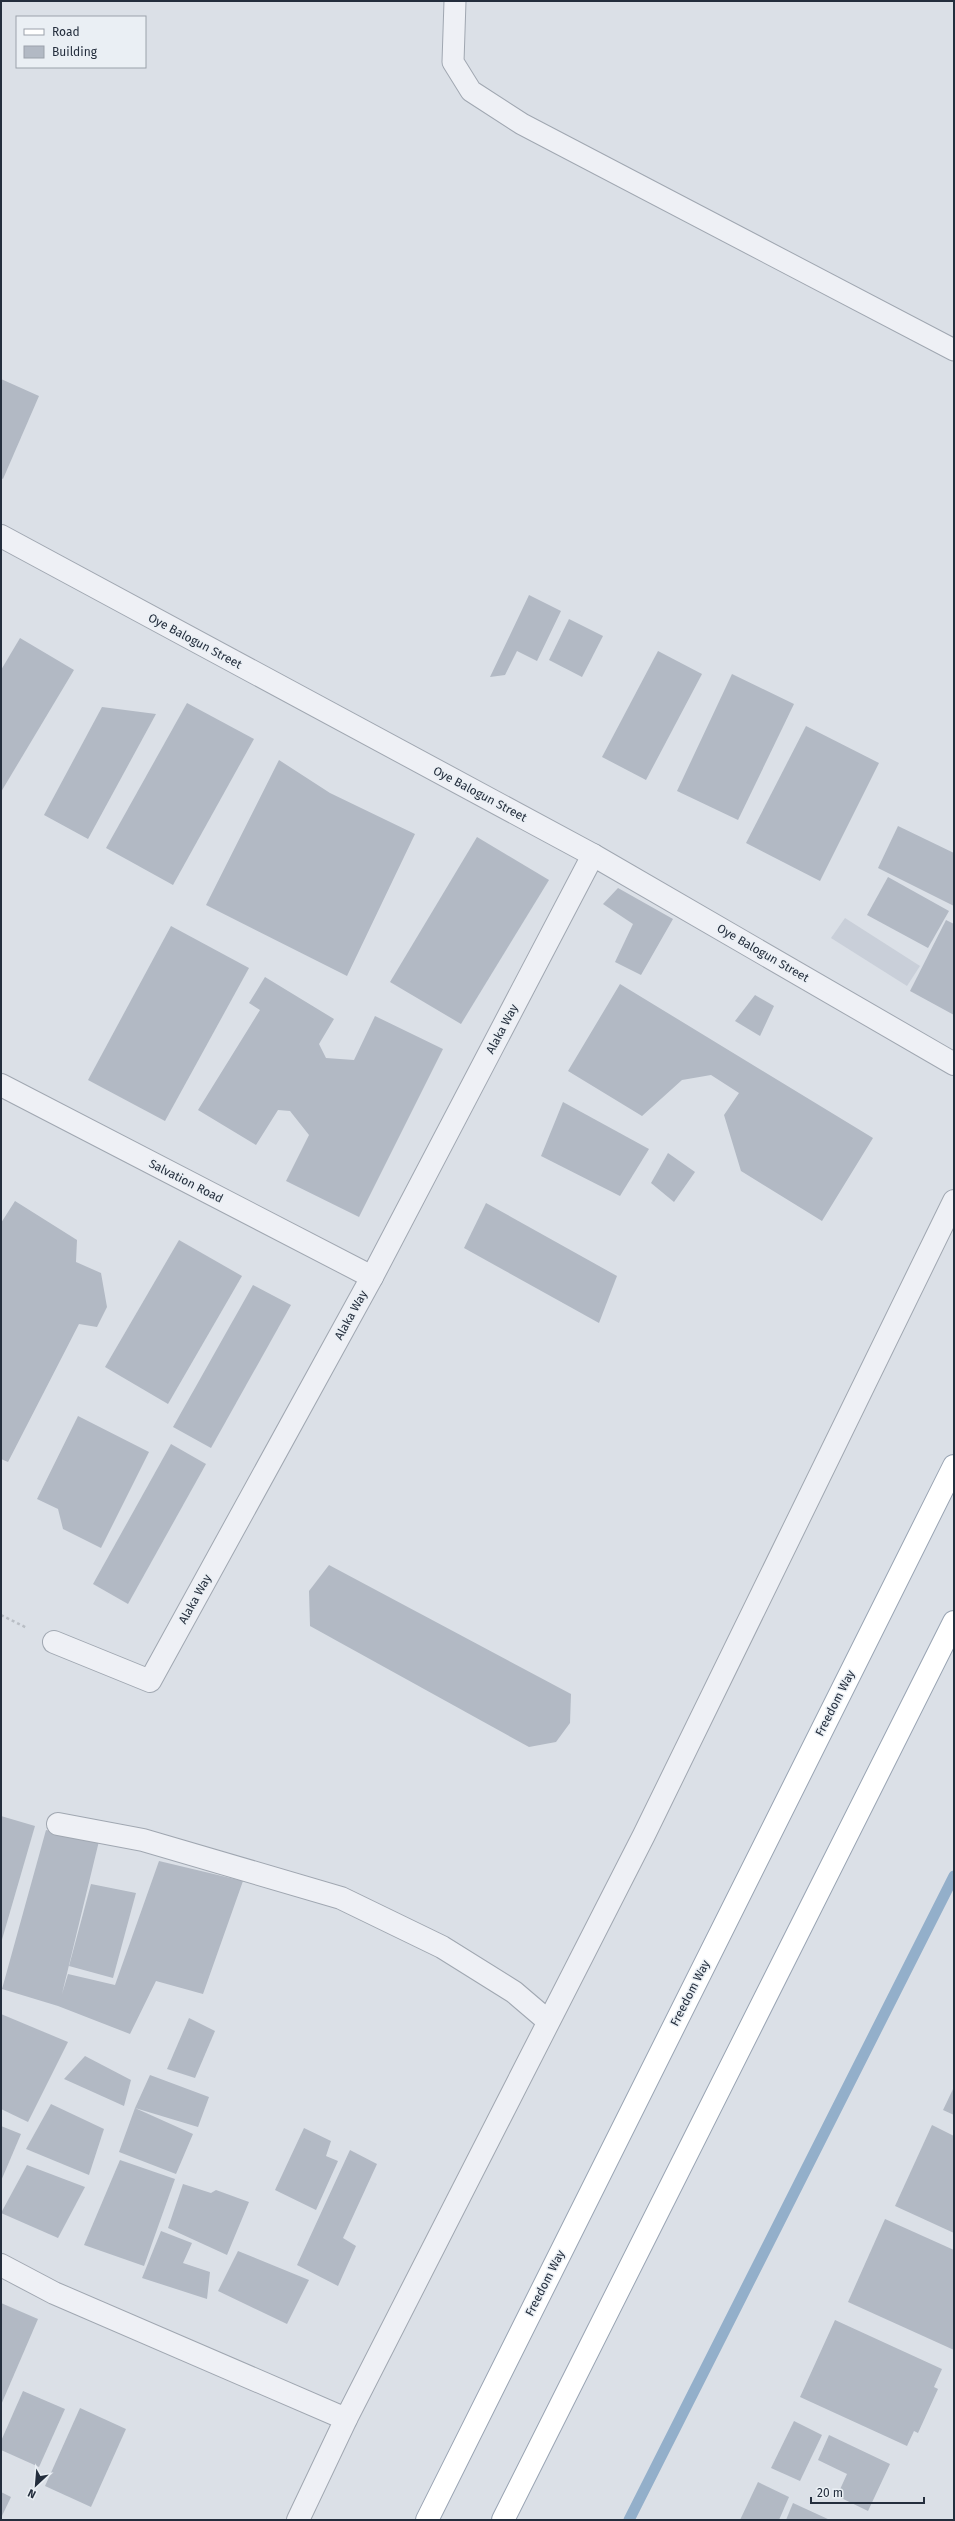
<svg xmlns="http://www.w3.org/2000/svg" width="955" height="2521" font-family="'Fira Sans',sans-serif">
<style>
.built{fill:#c9cfd9}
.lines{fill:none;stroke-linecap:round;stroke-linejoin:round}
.stream{stroke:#93afca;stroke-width:11}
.building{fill:#b2b9c4}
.service-casing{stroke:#a0a7b1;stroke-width:23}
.minor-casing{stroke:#a0a7b1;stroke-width:24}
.primary-casing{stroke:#99a4b3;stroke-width:24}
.path{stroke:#b9bec5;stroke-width:2.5;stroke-dasharray:3 3;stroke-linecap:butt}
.service{stroke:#eef0f5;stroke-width:21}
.minor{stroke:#eef0f5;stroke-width:22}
.primary{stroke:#fff;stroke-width:22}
.labels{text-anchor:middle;stroke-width:3;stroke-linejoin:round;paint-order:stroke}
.street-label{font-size:12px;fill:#242e3d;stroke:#eaeff4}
</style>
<rect width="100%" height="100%" fill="#dbe0e7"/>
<path class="built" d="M 845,918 L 920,966 L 907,986 L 831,938 Z"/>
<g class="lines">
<path class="stream" d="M 629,2520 L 954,1876"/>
</g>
<g class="building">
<path d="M 1,379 L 39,396 L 3,479 L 1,478 Z"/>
<path d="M 529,595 L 561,611 L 537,661 L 517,651 L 505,675 L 490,677 Z"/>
<path d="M 569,619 L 603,636 L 582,677 L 549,660 Z"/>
<path d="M 20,638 L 74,670 L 1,792 L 1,670 Z"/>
<path d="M 658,651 L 702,674 L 646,780 L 602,757 Z"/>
<path d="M 732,674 L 794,704 L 738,820 L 677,791 Z"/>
<path d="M 187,703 L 254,739 L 173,885 L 106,848 Z"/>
<path d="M 102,707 L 156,714 L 88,839 L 44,815 Z"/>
<path d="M 806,726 L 879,763 L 820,881 L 746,843 Z"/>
<path d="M 279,760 L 330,793 L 415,834 L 347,976 L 206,905 Z"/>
<path d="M 898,826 L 954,853 L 954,906 L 878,868 Z"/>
<path d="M 477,837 L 549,880 L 461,1024 L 390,982 Z"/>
<path d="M 888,877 L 949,911 L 928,948 L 867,915 Z"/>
<path d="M 618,888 L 673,919 L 641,975 L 615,962 L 633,924 L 603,904 Z"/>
<path d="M 946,920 L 954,924 L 954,1015 L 910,991 Z"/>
<path d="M 171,926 L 249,968 L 165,1121 L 88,1080 Z"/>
<path d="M 265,977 L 334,1019 L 319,1044 L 326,1058 L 354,1060 L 375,1016 L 443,1049 L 359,1217 L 286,1181 L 309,1135 L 290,1111 L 278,1110 L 256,1145 L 198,1110 L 260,1010 L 249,1003 Z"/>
<path d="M 620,984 L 873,1138 L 822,1221 L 741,1171 L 724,1115 L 739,1093 L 711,1075 L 682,1080 L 642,1116 L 568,1071 Z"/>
<path d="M 755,995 L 774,1006 L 760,1036 L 735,1021 Z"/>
<path d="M 563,1102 L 649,1149 L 620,1196 L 541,1156 Z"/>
<path d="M 668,1153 L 695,1172 L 674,1202 L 651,1183 Z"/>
<path d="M 15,1201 L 77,1240 L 76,1262 L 101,1273 L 107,1307 L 97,1327 L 79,1324 L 8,1462 L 1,1459 L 1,1223 Z"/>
<path d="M 486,1203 L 617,1276 L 599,1323 L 464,1248 Z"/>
<path d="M 179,1240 L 242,1276 L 168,1404 L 105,1367 Z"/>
<path d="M 253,1285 L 291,1305 L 211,1448 L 173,1427 Z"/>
<path d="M 78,1416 L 149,1452 L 101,1548 L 63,1529 L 58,1509 L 37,1499 Z"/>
<path d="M 171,1444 L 206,1464 L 128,1604 L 93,1584 Z"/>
<path d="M 329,1565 L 571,1694 L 570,1723 L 556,1742 L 529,1747 L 310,1626 L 309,1591 Z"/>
<path d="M 1,1816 L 35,1826 L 1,1943 Z"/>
<path d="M 46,1830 L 99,1841 L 62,1994 L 68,1974 L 115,1985 L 159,1861 L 243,1881 L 203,1994 L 156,1981 L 130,2034 L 58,2006 L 2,1989 Z"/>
<path d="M 91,1884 L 136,1893 L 113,1978 L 69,1966 Z"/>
<path d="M 1,2014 L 68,2042 L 28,2122 L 1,2109 Z"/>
<path d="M 189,2018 L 215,2031 L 195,2078 L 167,2069 Z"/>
<path d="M 85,2056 L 131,2080 L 124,2106 L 64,2079 Z"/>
<path d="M 150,2075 L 209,2097 L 198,2127 L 135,2108 L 193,2134 L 176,2174 L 119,2152 L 135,2108 Z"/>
<path d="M 954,2087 L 954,2115 L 943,2110 Z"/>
<path d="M 51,2104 L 104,2129 L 89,2175 L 26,2149 Z"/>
<path d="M 932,2125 L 954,2136 L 954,2233 L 895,2206 Z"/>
<path d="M 1,2126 L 21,2134 L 1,2181 Z"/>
<path d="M 304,2128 L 331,2141 L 326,2156 L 338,2161 L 316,2210 L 275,2190 Z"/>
<path d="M 350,2150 L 377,2164 L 343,2238 L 356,2246 L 338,2286 L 297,2265 Z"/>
<path d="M 120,2160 L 175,2179 L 144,2266 L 84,2245 Z"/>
<path d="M 27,2165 L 85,2187 L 58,2238 L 1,2213 Z"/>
<path d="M 183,2184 L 211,2193 L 216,2190 L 249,2202 L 227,2255 L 168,2228 Z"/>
<path d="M 885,2219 L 954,2250 L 954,2350 L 848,2302 Z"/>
<path d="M 161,2231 L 192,2243 L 183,2263 L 210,2272 L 207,2299 L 142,2278 Z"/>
<path d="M 238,2251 L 309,2280 L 287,2324 L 218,2291 Z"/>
<path d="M 1,2303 L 38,2319 L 1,2405 Z"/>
<path d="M 835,2320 L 942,2369 L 934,2387 L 938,2389 L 918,2433 L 914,2431 L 907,2446 L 800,2397 Z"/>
<path d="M 23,2391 L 65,2409 L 39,2467 L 1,2450 L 1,2441 Z"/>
<path d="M 80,2408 L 126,2429 L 91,2507 L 45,2486 Z"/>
<path d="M 794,2421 L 822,2435 L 800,2481 L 771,2468 Z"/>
<path d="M 829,2435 L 890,2464 L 868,2511 L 837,2496 L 847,2474 L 818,2460 Z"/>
<path d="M 758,2482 L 789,2497 L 779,2520 L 740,2520 Z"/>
<path d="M 1,2492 L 11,2497 L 1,2518 Z"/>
<path d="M 793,2503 L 830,2520 L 786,2520 Z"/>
</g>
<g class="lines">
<g class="service-casing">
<path id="service" d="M 455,1 L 453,62 L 471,91 L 522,124 L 954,350"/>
</g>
<g class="minor-casing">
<g id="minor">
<path d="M 1,536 L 593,855 L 954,1064"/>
<path d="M 1,1085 L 372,1277"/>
<path d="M 54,1642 L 150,1681 L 372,1277 L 593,855"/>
<path d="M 58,1824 L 143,1840 L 341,1898 L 442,1947 L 514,1992 L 548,2021"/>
<path d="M 1,2265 L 54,2293 L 346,2419"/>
<path d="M 298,2520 L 346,2419 L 644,1835 L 954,1201"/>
</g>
</g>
<g class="primary-casing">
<g id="primary">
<path d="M 427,2520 L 954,1466"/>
<path d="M 503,2520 L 954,1622"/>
</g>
</g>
<path class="path" d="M 1,1615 L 27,1628"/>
<use href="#service" class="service"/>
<use href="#minor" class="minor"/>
<use href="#primary" class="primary"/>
</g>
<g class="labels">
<g class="street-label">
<text transform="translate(195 641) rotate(28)" y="4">Oye Balogun Street</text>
<text transform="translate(480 794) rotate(28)" y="4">Oye Balogun Street</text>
<text transform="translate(763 953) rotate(30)" y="4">Oye Balogun Street</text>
<text transform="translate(502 1029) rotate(-62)" y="4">Alaka Way</text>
<text transform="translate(186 1181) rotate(27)" y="4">Salvation Road</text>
<text transform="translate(351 1315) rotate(-61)" y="4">Alaka Way</text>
<text transform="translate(195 1599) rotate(-61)" y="4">Alaka Way</text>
<text transform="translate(835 1703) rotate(-63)" y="4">Freedom Way</text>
<text transform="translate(690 1993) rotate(-63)" y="4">Freedom Way</text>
<text transform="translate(545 2283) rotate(-63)" y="4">Freedom Way</text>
</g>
</g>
<rect width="955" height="2521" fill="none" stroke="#242e3d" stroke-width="4"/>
<rect x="16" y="16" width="130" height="52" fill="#eaeff4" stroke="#9ba2ab"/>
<rect x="24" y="29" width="20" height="6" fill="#ffffff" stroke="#9ba2ab"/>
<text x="52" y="36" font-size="12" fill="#242e3d">Road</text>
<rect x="24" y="46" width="20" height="12" fill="#b2b9c4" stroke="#9ba2ab"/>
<text x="52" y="56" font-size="12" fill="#242e3d">Building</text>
<g transform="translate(36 2485) rotate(206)" stroke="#eaeff4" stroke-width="3" paint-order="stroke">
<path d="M0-3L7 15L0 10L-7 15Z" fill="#242e3d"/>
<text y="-6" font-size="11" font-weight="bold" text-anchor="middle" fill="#242e3d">N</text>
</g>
<path d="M811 2497v6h113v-6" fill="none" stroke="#242e3d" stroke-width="2"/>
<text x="817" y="2497" font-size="12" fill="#242e3d" stroke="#eaeff4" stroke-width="3" paint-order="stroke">20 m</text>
</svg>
